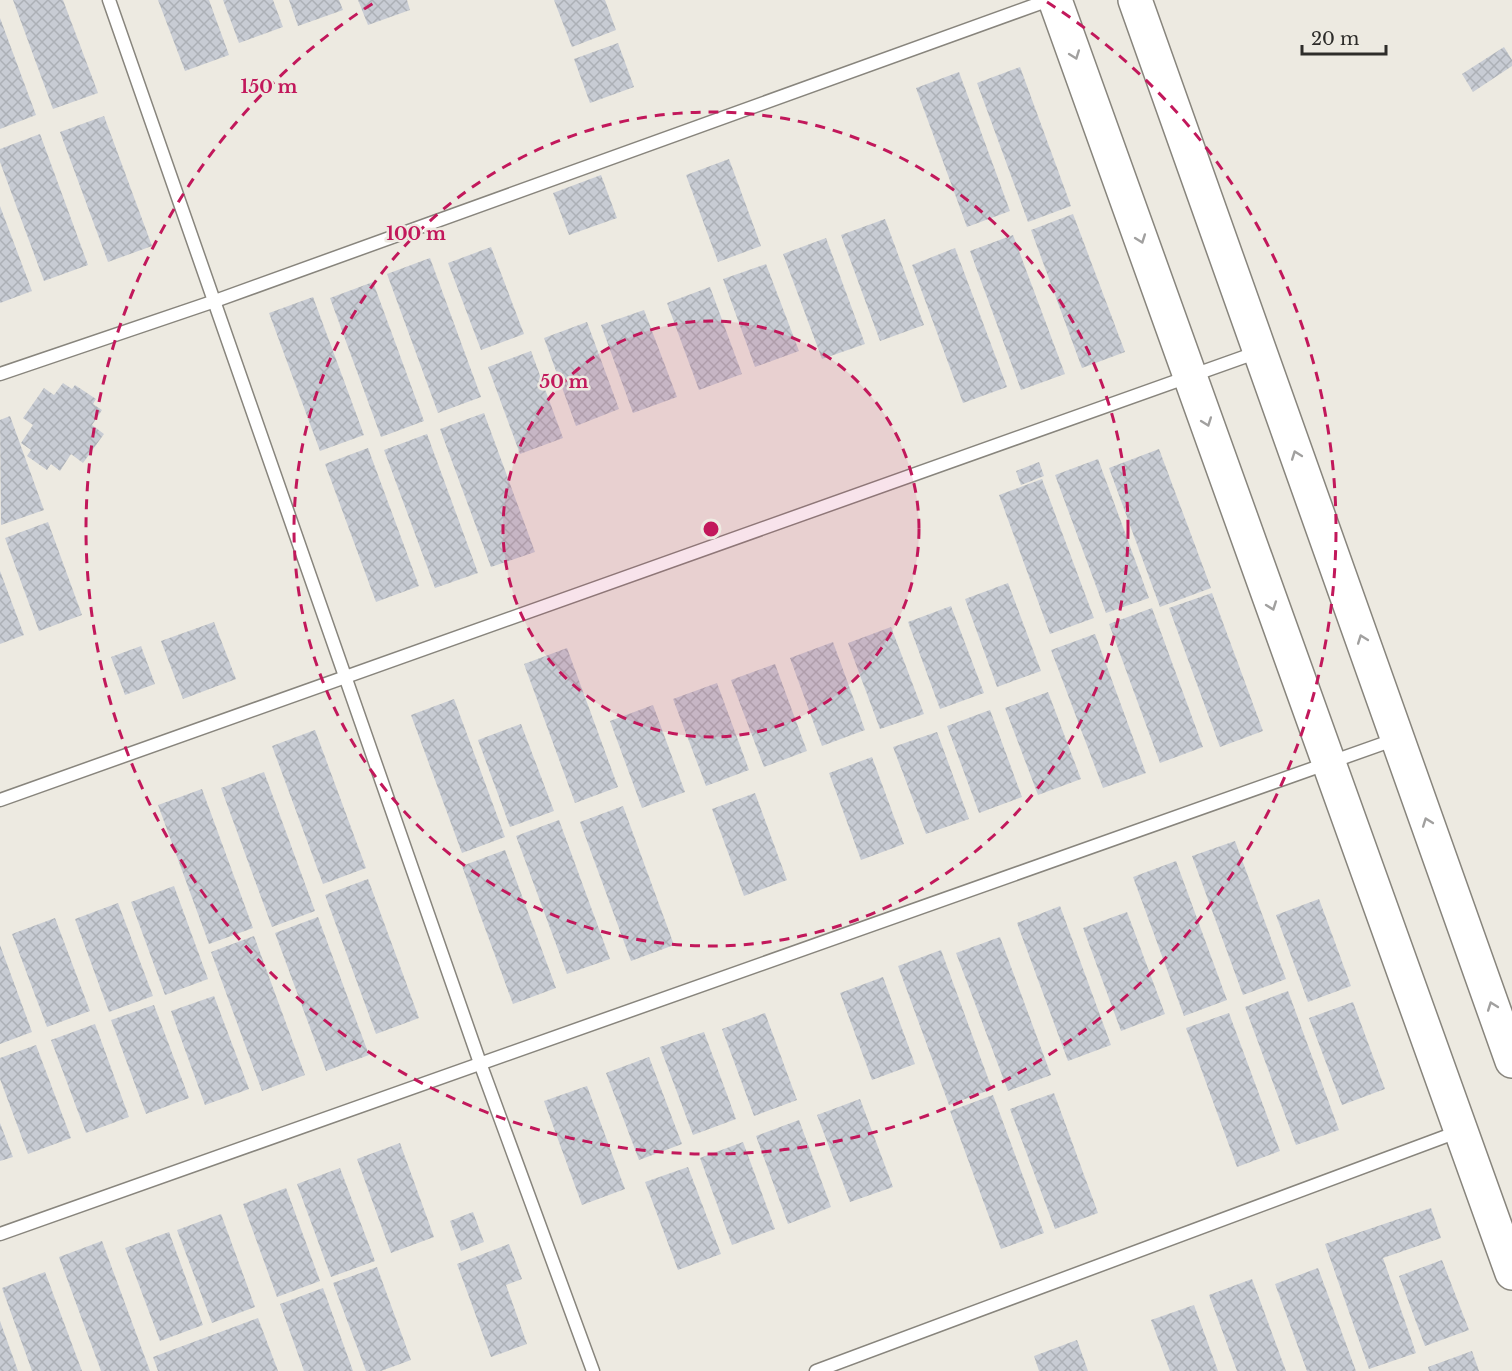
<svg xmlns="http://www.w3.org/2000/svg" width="1512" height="1371" font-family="'Libre Baskerville',serif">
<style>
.building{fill:url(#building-cross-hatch)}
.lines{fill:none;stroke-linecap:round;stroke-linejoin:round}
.lane-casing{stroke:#88857d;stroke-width:15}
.secondary-casing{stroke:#88857d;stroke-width:36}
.lane{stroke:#fff;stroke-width:12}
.secondary{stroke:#fff;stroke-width:33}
.oneway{stroke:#a1a09f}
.ring{fill:none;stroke:#c2185b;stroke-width:3;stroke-dasharray:10 8}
.centre{fill:#c2185b;stroke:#edeae1;stroke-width:3}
.ring-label{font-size:18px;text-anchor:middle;font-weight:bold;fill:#c2185b;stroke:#edeae1;stroke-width:5;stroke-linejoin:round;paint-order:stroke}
</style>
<defs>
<pattern id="building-cross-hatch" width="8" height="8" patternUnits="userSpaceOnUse" patternTransform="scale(1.5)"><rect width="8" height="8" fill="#c8ccd4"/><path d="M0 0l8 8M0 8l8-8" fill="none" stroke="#acb0b6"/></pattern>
</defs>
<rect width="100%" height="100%" fill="#edeae1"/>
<g class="building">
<path d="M 13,0 L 63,0 L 98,93 L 53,109 Z"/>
<path d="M 158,0 L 209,0 L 229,55 L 185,71 Z"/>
<path d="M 223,0 L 273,0 L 283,27 L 239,43 Z"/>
<path d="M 289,0 L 339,0 L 343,10 L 298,26 Z"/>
<path d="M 358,0 L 407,0 L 410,10 L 368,25 Z"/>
<path d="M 554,0 L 605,0 L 616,30 L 572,47 Z"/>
<path d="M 0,18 L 36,115 L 0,129 Z"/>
<path d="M 618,43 L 634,87 L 590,103 L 574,59 Z"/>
<path d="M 1504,47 L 1512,60 L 1512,66 L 1473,92 L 1462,74 Z"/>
<path d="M 1020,67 L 1071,206 L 1028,222 L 977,83 Z"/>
<path d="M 959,72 L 1010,211 L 967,227 L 916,88 Z"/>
<path d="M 104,116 L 152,246 L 108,262 L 60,132 Z"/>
<path d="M 40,134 L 88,265 L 44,281 L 0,162 L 0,149 Z"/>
<path d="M 729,159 L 761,246 L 718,262 L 686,175 Z"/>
<path d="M 601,175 L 617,218 L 569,235 L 553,193 Z"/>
<path d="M 0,206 L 32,291 L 0,303 Z"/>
<path d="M 1073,214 L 1125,352 L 1082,368 L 1031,230 Z"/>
<path d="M 885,219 L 924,325 L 880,341 L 841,235 Z"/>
<path d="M 1013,235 L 1065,374 L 1021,390 L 970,251 Z"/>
<path d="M 826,238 L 865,344 L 822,359 L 783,254 Z"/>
<path d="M 491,247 L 524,334 L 481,350 L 448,263 Z"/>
<path d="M 955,248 L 1007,387 L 963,403 L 912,265 Z"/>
<path d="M 430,258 L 481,397 L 438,413 L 387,274 Z"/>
<path d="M 766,264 L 799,351 L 755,367 L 723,279 Z"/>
<path d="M 373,282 L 424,421 L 381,437 L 330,298 Z"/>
<path d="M 710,287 L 742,374 L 699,390 L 667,303 Z"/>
<path d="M 313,297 L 364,435 L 320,451 L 269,313 Z"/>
<path d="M 644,310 L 677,397 L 633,413 L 601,325 Z"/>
<path d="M 587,322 L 619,409 L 576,426 L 544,338 Z"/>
<path d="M 531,351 L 563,438 L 520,454 L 488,367 Z"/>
<path d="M 63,383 L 72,389 L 75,385 L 96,399 L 93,404 L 102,410 L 92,425 L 104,434 L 83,463 L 71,454 L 60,471 L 51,464 L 47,470 L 27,456 L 31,450 L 21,443 L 33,425 L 23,418 L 44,388 L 54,395 Z"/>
<path d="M 484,413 L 535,552 L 491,567 L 440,429 Z"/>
<path d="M 10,416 L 44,510 L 1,525 L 0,420 Z"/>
<path d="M 427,434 L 478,573 L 435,588 L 384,450 Z"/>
<path d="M 368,448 L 419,586 L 376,602 L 325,464 Z"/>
<path d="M 1159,449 L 1211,588 L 1160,607 L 1109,468 Z"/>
<path d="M 1098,459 L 1149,598 L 1106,613 L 1055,475 Z"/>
<path d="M 1039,462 L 1044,476 L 1021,485 L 1016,471 Z"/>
<path d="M 1042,479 L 1094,618 L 1050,634 L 999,495 Z"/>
<path d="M 48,522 L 82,615 L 39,631 L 5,538 Z"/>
<path d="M 0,571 L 24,635 L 0,644 Z"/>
<path d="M 1008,583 L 1041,671 L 997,687 L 965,599 Z"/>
<path d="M 1212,593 L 1263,731 L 1220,747 L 1169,608 Z"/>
<path d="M 951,606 L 984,693 L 940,709 L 908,622 Z"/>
<path d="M 1152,608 L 1203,747 L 1160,763 L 1109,624 Z"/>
<path d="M 214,622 L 236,679 L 183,699 L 161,641 Z"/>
<path d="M 891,627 L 924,714 L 880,729 L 848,643 Z"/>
<path d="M 1095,634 L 1146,773 L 1103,788 L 1051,650 Z"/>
<path d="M 833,642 L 865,730 L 822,746 L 790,658 Z"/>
<path d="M 141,646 L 155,684 L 125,695 L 111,657 Z"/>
<path d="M 567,648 L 618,787 L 575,803 L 524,664 Z"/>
<path d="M 775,664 L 807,751 L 764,767 L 731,680 Z"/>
<path d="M 717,683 L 749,770 L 706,786 L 673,699 Z"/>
<path d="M 1048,692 L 1081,779 L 1038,795 L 1005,708 Z"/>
<path d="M 454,699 L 505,837 L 462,853 L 411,715 Z"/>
<path d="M 653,705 L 685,792 L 642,808 L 610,721 Z"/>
<path d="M 990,710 L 1022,797 L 979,813 L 947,726 Z"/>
<path d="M 521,724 L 554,811 L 510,827 L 478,740 Z"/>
<path d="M 315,730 L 366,868 L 323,884 L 272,746 Z"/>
<path d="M 937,732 L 969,819 L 926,834 L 893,747 Z"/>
<path d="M 872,757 L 904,844 L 861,860 L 829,773 Z"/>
<path d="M 264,772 L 315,911 L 272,927 L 221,788 Z"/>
<path d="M 202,789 L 253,928 L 209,944 L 158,805 Z"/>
<path d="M 755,793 L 787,880 L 744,896 L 712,809 Z"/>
<path d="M 623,806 L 674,945 L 631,961 L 580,822 Z"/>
<path d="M 559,820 L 610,959 L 567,974 L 516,836 Z"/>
<path d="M 1235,841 L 1286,979 L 1243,995 L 1192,856 Z"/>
<path d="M 505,850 L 556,988 L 513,1004 L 462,866 Z"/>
<path d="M 1176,861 L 1227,1000 L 1184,1016 L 1133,877 Z"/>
<path d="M 368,879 L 419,1018 L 376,1034 L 325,895 Z"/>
<path d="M 174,886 L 208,979 L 165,995 L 131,902 Z"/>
<path d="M 1319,899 L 1351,986 L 1308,1002 L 1276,915 Z"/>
<path d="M 118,903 L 153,996 L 109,1012 L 75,919 Z"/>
<path d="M 1060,906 L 1111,1045 L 1068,1061 L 1017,923 Z"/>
<path d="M 1127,912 L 1165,1014 L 1121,1031 L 1083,928 Z"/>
<path d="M 318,917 L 369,1055 L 326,1071 L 275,933 Z"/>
<path d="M 55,918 L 90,1011 L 47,1027 L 12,934 Z"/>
<path d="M 254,936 L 305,1075 L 262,1091 L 211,952 Z"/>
<path d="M 1000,937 L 1051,1075 L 1008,1091 L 956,953 Z"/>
<path d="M 0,945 L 32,1032 L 0,1044 Z"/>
<path d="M 941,950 L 992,1089 L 949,1105 L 898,966 Z"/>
<path d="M 883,977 L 915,1064 L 872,1080 L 840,993 Z"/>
<path d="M 1288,991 L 1339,1130 L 1296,1145 L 1245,1007 Z"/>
<path d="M 214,996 L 249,1089 L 205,1105 L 171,1011 Z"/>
<path d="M 1353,1002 L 1385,1089 L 1342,1105 L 1309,1018 Z"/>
<path d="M 154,1005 L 189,1098 L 146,1114 L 111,1020 Z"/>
<path d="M 765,1013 L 797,1100 L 754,1116 L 722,1029 Z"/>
<path d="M 1229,1013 L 1280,1151 L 1237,1167 L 1186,1028 Z"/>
<path d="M 95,1024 L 129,1117 L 86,1133 L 51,1040 Z"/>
<path d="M 704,1032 L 736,1119 L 693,1135 L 660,1047 Z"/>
<path d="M 36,1045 L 71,1138 L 28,1154 L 0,1079 L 0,1058 Z"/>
<path d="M 649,1057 L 682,1144 L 639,1160 L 606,1073 Z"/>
<path d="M 587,1086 L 625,1189 L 582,1205 L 544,1101 Z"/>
<path d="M 1054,1093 L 1098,1213 L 1055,1229 L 1010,1109 Z"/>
<path d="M 993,1095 L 1044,1233 L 1001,1249 L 950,1111 Z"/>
<path d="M 860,1099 L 893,1187 L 850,1202 L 817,1115 Z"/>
<path d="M 799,1120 L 831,1207 L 788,1224 L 756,1136 Z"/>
<path d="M 0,1123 L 13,1157 L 0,1161 Z"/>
<path d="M 743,1142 L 775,1229 L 732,1245 L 700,1158 Z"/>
<path d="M 400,1143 L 434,1237 L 391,1253 L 357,1159 Z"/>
<path d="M 688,1167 L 721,1254 L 678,1270 L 645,1182 Z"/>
<path d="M 340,1168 L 375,1261 L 331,1277 L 297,1184 Z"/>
<path d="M 286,1188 L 320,1281 L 277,1297 L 243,1204 Z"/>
<path d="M 1431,1208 L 1441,1238 L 1383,1258 L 1416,1353 L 1369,1369 L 1325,1244 Z"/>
<path d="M 473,1212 L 484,1242 L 461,1251 L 450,1221 Z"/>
<path d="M 221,1214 L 255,1307 L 212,1323 L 177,1230 Z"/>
<path d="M 169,1232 L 203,1325 L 160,1341 L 125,1248 Z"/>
<path d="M 102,1241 L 150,1371 L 101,1371 L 59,1257 Z"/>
<path d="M 509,1244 L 522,1279 L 506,1285 L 527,1344 L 491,1357 L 457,1264 Z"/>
<path d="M 1442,1260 L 1469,1330 L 1425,1346 L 1399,1276 Z"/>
<path d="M 377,1267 L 411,1360 L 381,1371 L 366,1371 L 333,1283 Z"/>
<path d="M 1318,1268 L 1356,1371 L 1307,1371 L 1275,1284 Z"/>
<path d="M 45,1272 L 82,1371 L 32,1371 L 2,1288 Z"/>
<path d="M 1252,1279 L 1286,1371 L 1237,1371 L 1209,1295 Z"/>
<path d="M 323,1288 L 353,1371 L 304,1371 L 280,1304 Z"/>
<path d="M 1194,1305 L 1218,1371 L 1170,1371 L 1151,1320 Z"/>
<path d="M 258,1318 L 278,1371 L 158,1371 L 153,1357 Z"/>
<path d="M 0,1321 L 18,1371 L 0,1371 Z"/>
<path d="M 1077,1340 L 1088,1371 L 1039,1371 L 1034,1356 Z"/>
<path d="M 1472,1351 L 1479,1371 L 1429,1371 L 1428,1367 Z"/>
</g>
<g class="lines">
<g class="lane-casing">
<g id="lane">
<path d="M 109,0 L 480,1063 L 593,1371"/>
<path d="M 0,374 L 215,301 L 1049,0"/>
<path d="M 0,800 L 1258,352"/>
<path d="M 0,1234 L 1396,739"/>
<path d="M 816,1371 L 1460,1131"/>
</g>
</g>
<g class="secondary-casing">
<g id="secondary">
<path d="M 1055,0 L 1512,1273"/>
<path d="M 1135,0 L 1512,1061"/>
</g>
</g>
<use href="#lane" class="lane"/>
<use href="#secondary" class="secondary"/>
</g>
<defs><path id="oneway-chevron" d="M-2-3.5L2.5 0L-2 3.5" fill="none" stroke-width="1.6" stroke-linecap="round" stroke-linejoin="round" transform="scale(1.5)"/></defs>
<g class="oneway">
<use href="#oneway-chevron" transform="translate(1075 55) rotate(70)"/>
<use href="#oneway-chevron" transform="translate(1141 239) rotate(70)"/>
<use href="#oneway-chevron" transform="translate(1207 422) rotate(70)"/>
<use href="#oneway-chevron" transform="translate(1296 455) rotate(-110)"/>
<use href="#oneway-chevron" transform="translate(1272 606) rotate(70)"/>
<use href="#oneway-chevron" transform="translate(1362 639) rotate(-110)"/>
<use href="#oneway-chevron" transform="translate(1427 822) rotate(-110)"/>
<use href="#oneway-chevron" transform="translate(1492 1006) rotate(-110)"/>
</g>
<circle cx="711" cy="529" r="208" fill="#c2185b" fill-opacity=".12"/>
<g class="ring">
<circle cx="711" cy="529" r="208"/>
<circle cx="711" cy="529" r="417"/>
<path d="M1047 2A625 625 0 1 1 375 2"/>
</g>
<circle cx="711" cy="529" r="9" class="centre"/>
<g class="ring-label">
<text x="269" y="93">150 m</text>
<text x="416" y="240">100 m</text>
<text x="564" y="388">50 m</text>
</g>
<path d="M1302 45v9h84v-9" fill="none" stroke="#2e2d2a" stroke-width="3"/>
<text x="1311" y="45" font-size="18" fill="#2e2d2a" stroke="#edeae1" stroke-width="4.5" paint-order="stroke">20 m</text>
</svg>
